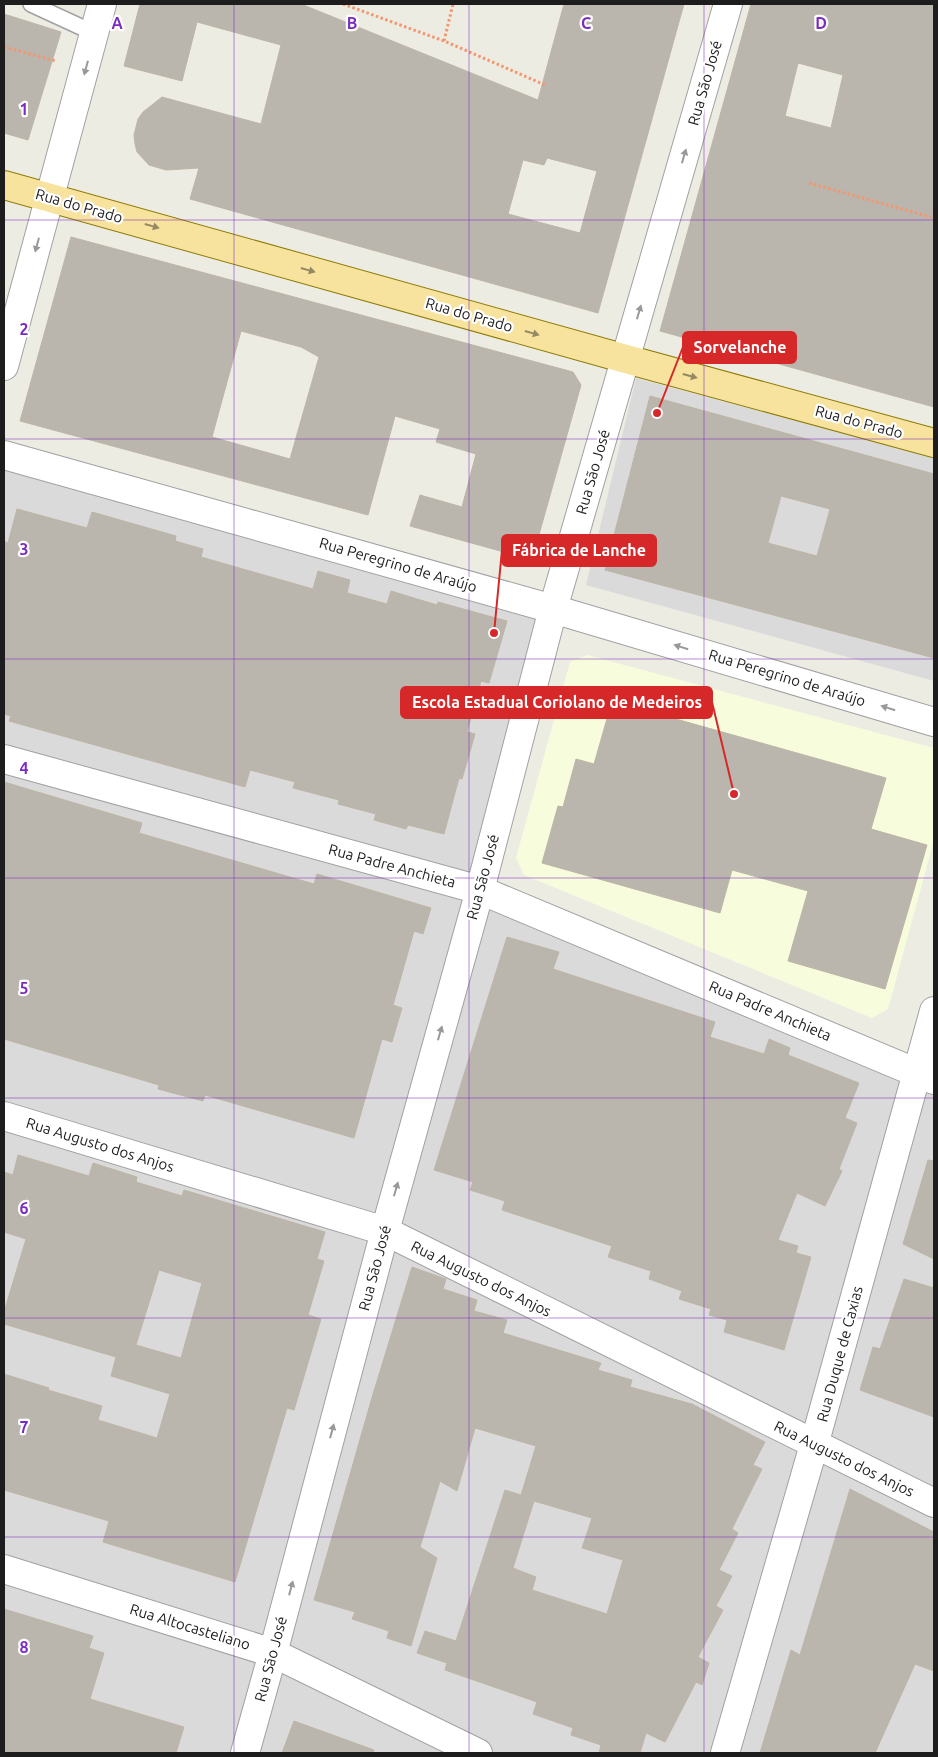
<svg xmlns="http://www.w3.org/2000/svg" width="938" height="1757" font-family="Ubuntu,sans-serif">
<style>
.residential{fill:#dbdada}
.education{fill:#f7fddc}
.building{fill:#bab5ad;stroke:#beb5a6;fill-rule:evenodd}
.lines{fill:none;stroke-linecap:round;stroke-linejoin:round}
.lane-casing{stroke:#a1a1a1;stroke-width:18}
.street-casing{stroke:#a1a1a1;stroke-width:30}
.primary-casing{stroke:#8e7c07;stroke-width:30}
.path{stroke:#f2976f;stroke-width:3;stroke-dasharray:2.5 2.5;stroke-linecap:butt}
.lane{stroke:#fff;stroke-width:15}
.street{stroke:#fff;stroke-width:28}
.primary{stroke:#f7e29e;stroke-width:28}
.oneway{fill:#999}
.oneway2{fill:#958964}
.grid{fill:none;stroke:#7b2cbf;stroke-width:1;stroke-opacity:0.55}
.labels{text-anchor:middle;stroke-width:4.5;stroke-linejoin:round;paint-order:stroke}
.street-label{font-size:15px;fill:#1d1d1d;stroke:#fff}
.grid-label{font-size:16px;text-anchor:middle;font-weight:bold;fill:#7b2cbf;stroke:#fff;stroke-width:4.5;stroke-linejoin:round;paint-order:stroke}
.leader{fill:none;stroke:#d62828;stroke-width:2}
.callout-dot{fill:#d62828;stroke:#fff;stroke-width:2}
.callout{fill:#d62828;stroke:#d62828;stroke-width:2}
.callout-label{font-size:16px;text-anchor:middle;font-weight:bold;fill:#fff}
</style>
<rect width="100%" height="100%" fill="#edece3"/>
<g class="residential">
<path d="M 636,378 L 934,458 L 934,681 L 586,585 Z"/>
<path d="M 4,455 L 559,602 L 480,890 L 924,1063 L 934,1028 L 934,1753 L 4,1753 Z"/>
</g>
<path class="education" d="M 587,655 L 934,748 L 934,840 L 888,1009 L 872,1018 L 524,875 L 516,858 L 570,662 Z"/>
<g class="building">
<path d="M 140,4 L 301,4 L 538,100 L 564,4 L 684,4 L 598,313 L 190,199 L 199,168 L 166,170 L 149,165 L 137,152 L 135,144 L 134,135 L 138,119 L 143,112 L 162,97 L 261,124 L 281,45 L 197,22 L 182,81 L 124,66 ZM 547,158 L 597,171 L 580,233 L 508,214 L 523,160 L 544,165 Z"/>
<path d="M 751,4 L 934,4 L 934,407 L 660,331 ZM 798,63 L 843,75 L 831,128 L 785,116 Z"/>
<path d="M 4,14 L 61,32 L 28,140 L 4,133 Z"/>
<path d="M 71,237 L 573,372 L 581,385 L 535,549 L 522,557 L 410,526 L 420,495 L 462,507 L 476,454 L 436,442 L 440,429 L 395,416 L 368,515 L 20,421 ZM 241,331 L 301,347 L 319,357 L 290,459 L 212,437 Z"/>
<path d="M 650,396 L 934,474 L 934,658 L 605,570 ZM 781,496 L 830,509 L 817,556 L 768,543 Z"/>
<path d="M 17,509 L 87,528 L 92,512 L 176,536 L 175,541 L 203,549 L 201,557 L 313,589 L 318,571 L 350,580 L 347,593 L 387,604 L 391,591 L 437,605 L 438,602 L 507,621 L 489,683 L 481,681 L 467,732 L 475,734 L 462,779 L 459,778 L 444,834 L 408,825 L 406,829 L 374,820 L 376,814 L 338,804 L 339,800 L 293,788 L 295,782 L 250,770 L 245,787 L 9,721 L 11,716 L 4,714 L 4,541 L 8,543 Z"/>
<path d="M 612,701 L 886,778 L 871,829 L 927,845 L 885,989 L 788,961 L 808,891 L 732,870 L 720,913 L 542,863 L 558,806 L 563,807 L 576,759 L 594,764 Z"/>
<path d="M 4,782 L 142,823 L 139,833 L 314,884 L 317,874 L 431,908 L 423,934 L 414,931 L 393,1005 L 402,1008 L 392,1042 L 382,1039 L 354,1138 L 205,1095 L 203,1101 L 158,1089 L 159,1085 L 4,1039 Z"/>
<path d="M 507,937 L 559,952 L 553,969 L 715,1022 L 710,1037 L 764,1054 L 769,1039 L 790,1048 L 788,1055 L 859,1083 L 845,1118 L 857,1123 L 839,1169 L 842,1171 L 825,1206 L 797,1193 L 778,1240 L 798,1246 L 796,1253 L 811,1257 L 784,1350 L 724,1332 L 727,1320 L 709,1315 L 711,1309 L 679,1299 L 682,1291 L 649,1279 L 651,1271 L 608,1257 L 612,1246 L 502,1210 L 505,1201 L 470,1190 L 473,1182 L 434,1170 Z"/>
<path d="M 18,1155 L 89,1176 L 93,1163 L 137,1177 L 136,1182 L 182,1196 L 184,1190 L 325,1232 L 317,1259 L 324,1261 L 308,1315 L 321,1319 L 294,1410 L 287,1408 L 235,1582 L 103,1542 L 109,1521 L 4,1490 L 4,1374 L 49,1388 L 48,1390 L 102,1406 L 98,1420 L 157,1438 L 170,1394 L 111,1376 L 116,1357 L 4,1324 L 4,1312 L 26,1239 L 4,1232 L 4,1172 L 13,1175 ZM 159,1270 L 202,1283 L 181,1358 L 136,1345 Z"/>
<path d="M 928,1160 L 934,1161 L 934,1259 L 903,1244 Z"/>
<path d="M 412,1267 L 446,1279 L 443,1289 L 477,1300 L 474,1311 L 507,1320 L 503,1333 L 601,1363 L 598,1370 L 632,1380 L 630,1387 L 692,1404 L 765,1442 L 753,1465 L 762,1469 L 732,1529 L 738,1533 L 719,1570 L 732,1576 L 716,1606 L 723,1610 L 698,1657 L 709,1663 L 702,1685 L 696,1682 L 665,1742 L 646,1733 L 640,1753 L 599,1753 L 601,1745 L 571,1735 L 573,1728 L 533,1714 L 537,1702 L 445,1670 L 447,1663 L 417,1653 L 425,1631 L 456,1641 L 505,1490 L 521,1495 L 536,1446 L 475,1428 L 457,1491 L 440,1481 L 420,1547 L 437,1558 L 411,1646 L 387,1638 L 389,1631 L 352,1619 L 355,1612 L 314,1600 L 373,1394 ZM 534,1501 L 592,1518 L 582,1548 L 623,1560 L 607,1614 L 532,1590 L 536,1577 L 513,1568 Z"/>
<path d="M 904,1279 L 934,1288 L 934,1417 L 860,1390 L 873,1347 L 880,1349 Z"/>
<path d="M 850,1489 L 934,1532 L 934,1671 L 915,1664 L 875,1753 L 760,1753 L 791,1650 L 800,1655 Z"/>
<path d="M 4,1609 L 93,1636 L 89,1648 L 104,1653 L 90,1699 L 184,1727 L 176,1753 L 4,1753 Z"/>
<path d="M 294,1721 L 374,1750 L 373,1753 L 282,1753 Z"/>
</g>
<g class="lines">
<g class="lane-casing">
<path id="lane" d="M 31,4 L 94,33"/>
</g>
<g class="street-casing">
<g id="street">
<path d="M 4,366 L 102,4"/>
<path d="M 4,455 L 553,609 L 934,722"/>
<path d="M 4,759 L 480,890 L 934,1080"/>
<path d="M 4,1116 L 385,1231 L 934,1503"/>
<path d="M 4,1569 L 273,1653 L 478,1753"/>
<path d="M 245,1753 L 273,1653 L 385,1231 L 480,890 L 553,609 L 728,4"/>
<path d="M 725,1753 L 814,1445 L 934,1011"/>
</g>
</g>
<g class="primary-casing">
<path id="primary" d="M 4,185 L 626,359 L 934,443"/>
</g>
<g class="path">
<path d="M 343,4 L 444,41 L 545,85"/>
<path d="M 444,41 L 453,4"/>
<path d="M 4,47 L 56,61"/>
<path d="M 809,183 L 934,218"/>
</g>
<use href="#lane" class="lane"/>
<use href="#street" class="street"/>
<use href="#primary" class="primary"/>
</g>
<defs><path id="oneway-solid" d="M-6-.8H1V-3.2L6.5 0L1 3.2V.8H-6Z" transform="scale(1.25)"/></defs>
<g class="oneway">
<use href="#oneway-solid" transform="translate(86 68) rotate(105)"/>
<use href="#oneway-solid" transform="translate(684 156) rotate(-74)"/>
<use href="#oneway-solid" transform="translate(37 245) rotate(105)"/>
<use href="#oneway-solid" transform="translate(639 312) rotate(-74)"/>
<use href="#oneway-solid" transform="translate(681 647) rotate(-163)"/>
<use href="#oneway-solid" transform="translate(888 708) rotate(-163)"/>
<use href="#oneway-solid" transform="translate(440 1033) rotate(-74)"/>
<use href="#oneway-solid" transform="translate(396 1189) rotate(-74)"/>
<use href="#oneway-solid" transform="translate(332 1431) rotate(-75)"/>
<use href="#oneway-solid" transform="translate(291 1588) rotate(-75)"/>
</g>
<g class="oneway2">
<use href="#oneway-solid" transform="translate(152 226) rotate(16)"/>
<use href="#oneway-solid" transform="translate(308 270) rotate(16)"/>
<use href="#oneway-solid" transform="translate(532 333) rotate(16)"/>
<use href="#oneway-solid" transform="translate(690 376) rotate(15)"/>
</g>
<path class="grid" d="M 234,4 L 234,1753M 469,4 L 469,1753M 704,4 L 704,1753M 4,220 L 934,220M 4,439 L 934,439M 4,659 L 934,659M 4,878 L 934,878M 4,1098 L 934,1098M 4,1318 L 934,1318M 4,1537 L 934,1537"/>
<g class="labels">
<g class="street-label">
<text transform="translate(705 83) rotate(-74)" y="5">Rua São José</text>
<text transform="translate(79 206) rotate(16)" y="5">Rua do Prado</text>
<text transform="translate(469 315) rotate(16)" y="5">Rua do Prado</text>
<text transform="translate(859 422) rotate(15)" y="5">Rua do Prado</text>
<text transform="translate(593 472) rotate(-74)" y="5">Rua São José</text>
<text transform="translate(398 565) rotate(16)" y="5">Rua Peregrino de Araújo</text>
<text transform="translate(787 678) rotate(17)" y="5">Rua Peregrino de Araújo</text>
<text transform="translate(392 866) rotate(15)" y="5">Rua Padre Anchieta</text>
<text transform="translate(483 877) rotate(-75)" y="5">Rua São José</text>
<text transform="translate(770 1011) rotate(23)" y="5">Rua Padre Anchieta</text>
<text transform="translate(100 1145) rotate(17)" y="5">Rua Augusto dos Anjos</text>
<text transform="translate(375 1268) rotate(-75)" y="5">Rua São José</text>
<text transform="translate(481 1279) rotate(26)" y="5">Rua Augusto dos Anjos</text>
<text transform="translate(840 1354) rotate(-75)" y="5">Rua Duque de Caxias</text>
<text transform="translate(844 1459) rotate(26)" y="5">Rua Augusto dos Anjos</text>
<text transform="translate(190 1627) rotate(17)" y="5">Rua Altocasteliano</text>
<text transform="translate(271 1659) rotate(-75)" y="5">Rua São José</text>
</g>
</g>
<g class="grid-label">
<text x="117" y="29">A</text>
<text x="352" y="29">B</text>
<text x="586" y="29">C</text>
<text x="821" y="29">D</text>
<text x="24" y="115">1</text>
<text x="24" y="335">2</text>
<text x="24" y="555">3</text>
<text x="24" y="774">4</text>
<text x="24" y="994">5</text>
<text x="24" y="1214">6</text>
<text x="24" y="1433">7</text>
<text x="24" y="1653">8</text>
</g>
<path class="leader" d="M657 413L683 347M494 633L502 550M734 794L712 702"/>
<g class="callout-dot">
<circle cx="657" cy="413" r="5"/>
<circle cx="494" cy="633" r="5"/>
<circle cx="734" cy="794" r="5"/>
</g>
<g class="callout">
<rect x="683" y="332" width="113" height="31" rx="5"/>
<rect x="502" y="535" width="154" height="31" rx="5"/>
<rect x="401" y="687" width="311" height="31" rx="5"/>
</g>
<g class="callout-label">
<text x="740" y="353">Sorvelanche</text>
<text x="579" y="556">Fábrica de Lanche</text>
<text x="557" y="708">Escola Estadual Coriolano de Medeiros</text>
</g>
<rect width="938" height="1757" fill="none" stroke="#1d1d1d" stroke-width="10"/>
</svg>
